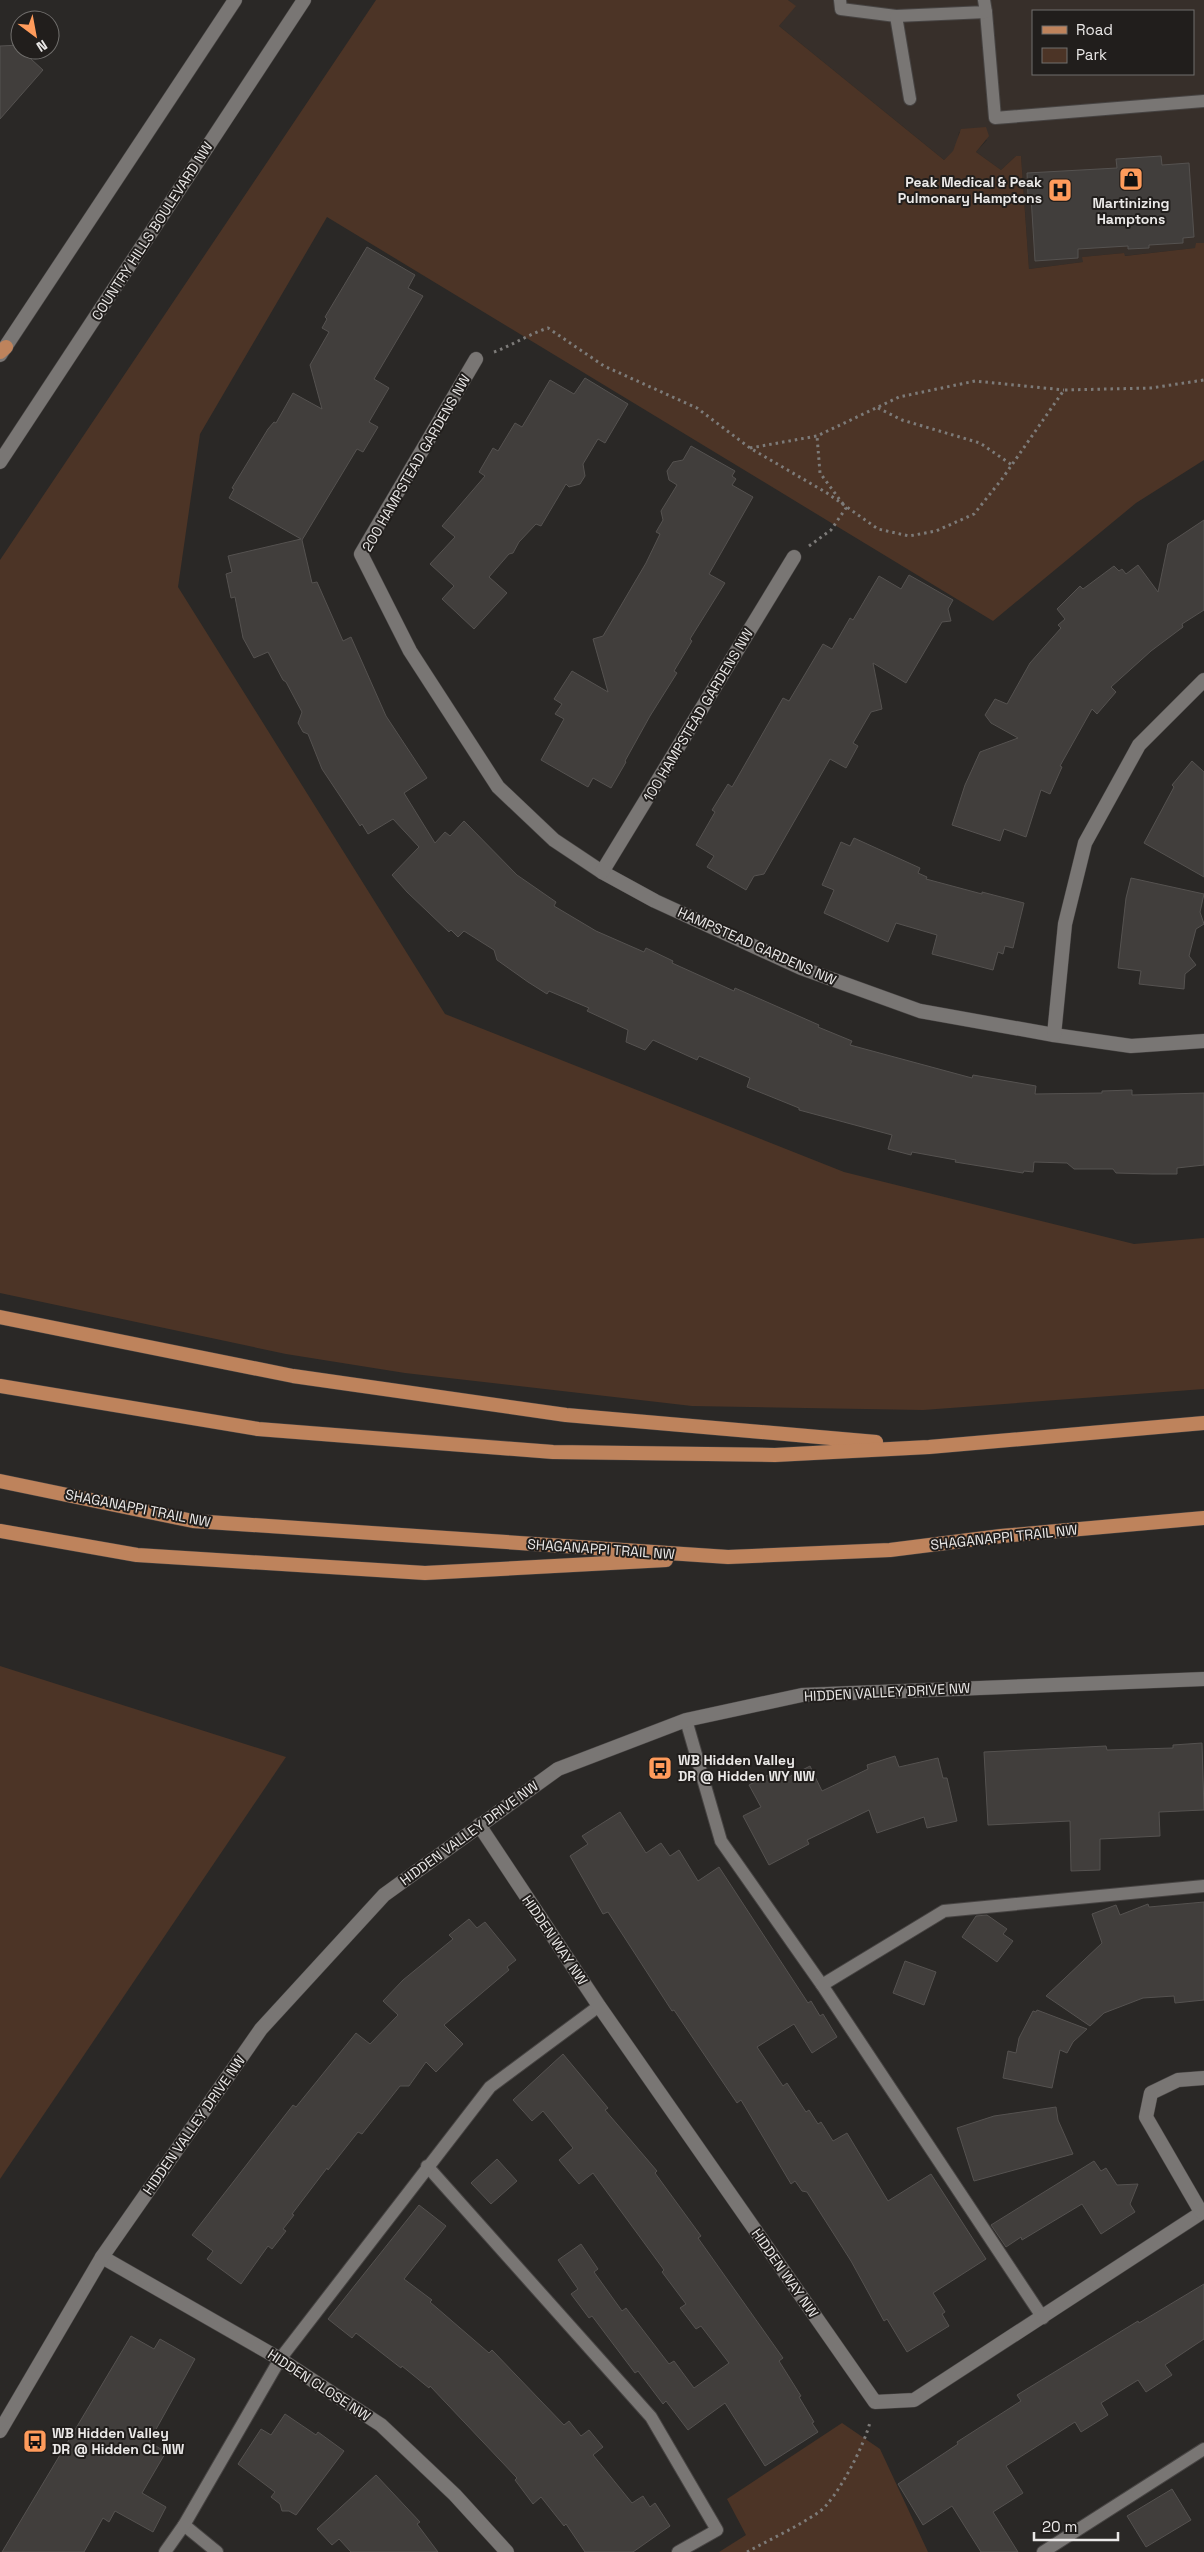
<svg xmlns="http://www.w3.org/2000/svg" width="1204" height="2552" font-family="'Space Grotesk',sans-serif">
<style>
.built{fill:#372f2a;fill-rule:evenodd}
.green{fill:#4c3426}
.building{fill:#413e3c;stroke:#555250}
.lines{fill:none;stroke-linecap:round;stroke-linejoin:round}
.service-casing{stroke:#474443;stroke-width:14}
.minor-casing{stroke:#474443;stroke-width:15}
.tertiary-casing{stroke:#474443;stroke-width:15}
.secondary-casing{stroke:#474443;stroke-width:15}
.primary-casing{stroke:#474443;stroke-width:15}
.path{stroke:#7d7b79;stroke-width:3;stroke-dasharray:2.5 4;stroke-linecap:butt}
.service{stroke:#797674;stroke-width:12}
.minor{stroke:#797674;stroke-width:14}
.tertiary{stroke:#797674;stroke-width:14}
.secondary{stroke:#797674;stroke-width:14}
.primary{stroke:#be835c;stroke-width:14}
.labels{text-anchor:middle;stroke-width:4;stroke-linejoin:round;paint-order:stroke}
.poi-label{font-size:14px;font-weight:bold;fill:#eae8e7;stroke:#211e1c;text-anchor:start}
.street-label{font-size:14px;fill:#eae8e7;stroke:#211e1c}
</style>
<rect width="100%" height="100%" fill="#2a2826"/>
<path class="built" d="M 788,0 L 1204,0 L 1204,243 L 1196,243 L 1196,248 L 1124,256 L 1124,253 L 1083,257 L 1083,262 L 1029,269 L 1021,156 L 1016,156 L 1001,170 L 976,152 L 987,140 L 959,132 L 958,141 L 953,152 L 944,160 L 779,26 L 795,6 ZM 1033,11 L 1193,11 L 1193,74 L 1033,74 Z"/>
<g class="green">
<path d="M 376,0 L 788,0 L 796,6 L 779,26 L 944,160 L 953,151 L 961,129 L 986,127 L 989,136 L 976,152 L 1001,170 L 1016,156 L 1021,156 L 1029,269 L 1083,262 L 1082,257 L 1124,253 L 1125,256 L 1195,248 L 1196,243 L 1204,243 L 1204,460 L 1136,503 L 993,621 L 327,217 L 200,434 L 178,587 L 445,1014 L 844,1172 L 1134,1244 L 1204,1238 L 1204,1389 L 923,1410 L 692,1406 L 405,1373 L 286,1354 L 0,1293 L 0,560 Z"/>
<path d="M 0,1666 L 286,1757 L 0,2179 Z"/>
<path d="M 842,2423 L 880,2449 L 928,2552 L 719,2552 L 746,2535 L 727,2499 Z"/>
</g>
<g class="building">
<path d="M 20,45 L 20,50 L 31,52 L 31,59 L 43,70 L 0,119 L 0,46 Z"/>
<path d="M 1161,156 L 1162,165 L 1189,163 L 1194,237 L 1183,238 L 1183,243 L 1149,245 L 1149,248 L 1128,249 L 1128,246 L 1078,249 L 1078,258 L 1035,261 L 1031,196 L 1028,196 L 1027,173 L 1117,168 L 1116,159 Z"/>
<path d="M 367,247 L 415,275 L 408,288 L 423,296 L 374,379 L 389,388 L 369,422 L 378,427 L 363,452 L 357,449 L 302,540 L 312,583 L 317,582 L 343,641 L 351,637 L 386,716 L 427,778 L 404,793 L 435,843 L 445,832 L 450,836 L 464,821 L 517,875 L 556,902 L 554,906 L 596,931 L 644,952 L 646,948 L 673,961 L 672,963 L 734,991 L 735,988 L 819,1025 L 818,1027 L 852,1041 L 850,1045 L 972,1078 L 973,1075 L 1036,1086 L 1035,1094 L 1102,1093 L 1102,1091 L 1132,1090 L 1132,1095 L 1204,1093 L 1204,1165 L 1177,1168 L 1177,1174 L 1152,1174 L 1116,1173 L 1113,1169 L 1074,1169 L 1067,1163 L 1034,1162 L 1033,1172 L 1024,1171 L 1023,1173 L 955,1162 L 956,1160 L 912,1152 L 911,1155 L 888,1149 L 892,1135 L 799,1110 L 799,1108 L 747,1087 L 750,1078 L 699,1056 L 697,1060 L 653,1040 L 645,1050 L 626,1042 L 628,1030 L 587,1011 L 589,1008 L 549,991 L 547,994 L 528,982 L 497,960 L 494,950 L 464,931 L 458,937 L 451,930 L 449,932 L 407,892 L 392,875 L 419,847 L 393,819 L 368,834 L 362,824 L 360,826 L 322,769 L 308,734 L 303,732 L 298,723 L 302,712 L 286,682 L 283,680 L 268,652 L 254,658 L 243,638 L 235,597 L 231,598 L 226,574 L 232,572 L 228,556 L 301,539 L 229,498 L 234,489 L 232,488 L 268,429 L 274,422 L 276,423 L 293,393 L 322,409 L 310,365 L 329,332 L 322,328 L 327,319 L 325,317 Z"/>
<path d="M 585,378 L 628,404 L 605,443 L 598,439 L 583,464 L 585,476 L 580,484 L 569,487 L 566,484 L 541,526 L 536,524 L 519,542 L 513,553 L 509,554 L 489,577 L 507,593 L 474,629 L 442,599 L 454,586 L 430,564 L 455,537 L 442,526 L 485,476 L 479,472 L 493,448 L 498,451 L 515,423 L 522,427 L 550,380 L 574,394 Z"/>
<path d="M 691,446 L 735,471 L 732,476 L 736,479 L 732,485 L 753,497 L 709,574 L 725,583 L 690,639 L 692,641 L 674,671 L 677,673 L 650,716 L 625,761 L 626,762 L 611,788 L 593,778 L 588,787 L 541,760 L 564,719 L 555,714 L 562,704 L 554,699 L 572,671 L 608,692 L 593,639 L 603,636 L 646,563 L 660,534 L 656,532 L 663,520 L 661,511 L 677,485 L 669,480 L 667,471 L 673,462 L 683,460 Z"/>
<path d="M 1204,520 L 1204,610 L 1182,624 L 1183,627 L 1151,651 L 1111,687 L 1116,692 L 1097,714 L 1092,709 L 1060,766 L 1062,767 L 1050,794 L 1041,790 L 1026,837 L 1004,829 L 1000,841 L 952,825 L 965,785 L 980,752 L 1018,738 L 991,723 L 985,715 L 995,699 L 1007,704 L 1030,663 L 1061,628 L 1058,625 L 1065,619 L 1057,609 L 1080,586 L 1083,589 L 1114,566 L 1119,571 L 1122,569 L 1126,574 L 1138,565 L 1158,592 L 1168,544 Z"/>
<path d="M 909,575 L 953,600 L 948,609 L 951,621 L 942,622 L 906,683 L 873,663 L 882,709 L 871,712 L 853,743 L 858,746 L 846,768 L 830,759 L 764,874 L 754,876 L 746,890 L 707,867 L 714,856 L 696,845 L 715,812 L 712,810 L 728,784 L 732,787 L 783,698 L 789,701 L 823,644 L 832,649 L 850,618 L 853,620 L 879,576 L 901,589 Z"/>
<path d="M 1192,761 L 1204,772 L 1204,877 L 1144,843 L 1174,787 L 1172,785 Z"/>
<path d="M 854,838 L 920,868 L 918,873 L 927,877 L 926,879 L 982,894 L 982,892 L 1024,903 L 1013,948 L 1005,946 L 1003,954 L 998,952 L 993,970 L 932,954 L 937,935 L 896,923 L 888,942 L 824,913 L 834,890 L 822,885 L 841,842 L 850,846 Z"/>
<path d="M 1131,878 L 1204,894 L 1200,912 L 1204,924 L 1196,929 L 1189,956 L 1196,965 L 1185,974 L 1184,989 L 1139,984 L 1141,971 L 1118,968 L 1126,898 Z"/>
<path d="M 1202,1743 L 1204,1810 L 1159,1812 L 1160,1836 L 1100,1839 L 1100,1870 L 1071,1871 L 1070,1821 L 988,1825 L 984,1752 L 1106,1746 L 1107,1750 L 1173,1748 L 1173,1745 Z"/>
<path d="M 895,1756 L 899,1767 L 938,1758 L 943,1778 L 947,1778 L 957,1821 L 927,1828 L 924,1817 L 877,1833 L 869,1810 L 807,1840 L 809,1844 L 769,1865 L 743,1816 L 761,1807 L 749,1785 L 776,1771 L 781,1781 L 810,1766 L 822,1791 L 868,1769 L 867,1765 Z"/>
<path d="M 620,1812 L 646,1853 L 661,1843 L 670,1856 L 679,1850 L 698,1881 L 719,1867 L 808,2003 L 811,2001 L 820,2016 L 823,2014 L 837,2037 L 812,2053 L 794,2024 L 757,2047 L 783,2086 L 787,2083 L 806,2112 L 809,2110 L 818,2124 L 821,2122 L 833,2141 L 847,2133 L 888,2201 L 931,2174 L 986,2259 L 933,2293 L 945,2312 L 942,2314 L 949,2326 L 907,2352 L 887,2319 L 884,2321 L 851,2261 L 807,2192 L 802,2191 L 795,2181 L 791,2184 L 741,2100 L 737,2103 L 674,2010 L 672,2011 L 608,1912 L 603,1914 L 570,1856 L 588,1844 L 582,1836 Z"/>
<path d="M 1204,1902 L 1204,2000 L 1175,2003 L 1174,1996 L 1143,1998 L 1104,2013 L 1090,2026 L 1046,1996 L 1102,1943 L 1092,1914 L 1116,1905 L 1120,1915 L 1148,1904 L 1149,1907 Z"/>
<path d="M 987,1915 L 1007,1929 L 1003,1934 L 1013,1941 L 997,1962 L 962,1937 L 976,1916 Z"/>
<path d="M 469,1919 L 477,1928 L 485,1922 L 516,1960 L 507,1967 L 509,1970 L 444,2025 L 463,2044 L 436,2072 L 426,2062 L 409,2086 L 400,2086 L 362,2134 L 358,2132 L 328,2170 L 327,2168 L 292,2214 L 294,2215 L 283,2229 L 286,2231 L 272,2249 L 268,2246 L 241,2284 L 207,2259 L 213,2251 L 192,2235 L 293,2105 L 296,2107 L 356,2033 L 370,2044 L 398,2015 L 383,2001 L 403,1980 L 453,1939 L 449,1935 Z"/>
<path d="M 905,1961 L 936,1972 L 924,2005 L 893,1993 Z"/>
<path d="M 1037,2010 L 1087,2029 L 1073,2042 L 1067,2053 L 1060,2050 L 1052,2088 L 1003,2078 L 1008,2051 L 1016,2053 L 1019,2038 L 1033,2011 L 1036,2012 Z"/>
<path d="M 563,2054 L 608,2108 L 605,2110 L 657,2171 L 655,2173 L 701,2236 L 698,2238 L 783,2358 L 779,2361 L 801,2396 L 799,2397 L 814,2422 L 812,2423 L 818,2432 L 765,2466 L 725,2403 L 688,2430 L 666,2401 L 663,2404 L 638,2371 L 635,2373 L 592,2316 L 589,2318 L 571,2294 L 578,2289 L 558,2260 L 581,2244 L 598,2269 L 594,2272 L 622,2311 L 626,2308 L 669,2364 L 674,2361 L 694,2388 L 729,2363 L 701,2326 L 696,2329 L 680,2308 L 686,2304 L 662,2272 L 664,2270 L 593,2173 L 579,2184 L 559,2160 L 573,2148 L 543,2111 L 532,2121 L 513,2100 Z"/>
<path d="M 1056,2107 L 1058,2120 L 1073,2154 L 974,2181 L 957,2128 L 994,2116 Z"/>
<path d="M 497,2159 L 517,2181 L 491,2204 L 471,2183 Z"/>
<path d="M 1094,2161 L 1101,2171 L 1106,2168 L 1117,2185 L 1138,2184 L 1130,2204 L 1135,2212 L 1101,2234 L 1082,2204 L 1022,2240 L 1021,2237 L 1006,2247 L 991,2225 Z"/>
<path d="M 419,2205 L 446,2226 L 404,2279 L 432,2300 L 430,2302 L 489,2353 L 492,2350 L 564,2425 L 569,2421 L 581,2436 L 589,2430 L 603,2447 L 593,2455 L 632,2503 L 643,2496 L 650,2507 L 655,2503 L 670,2526 L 633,2552 L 585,2552 L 566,2524 L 564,2526 L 541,2497 L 533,2504 L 515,2480 L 517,2478 L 430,2386 L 429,2388 L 402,2366 L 401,2368 L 356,2333 L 352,2338 L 328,2319 Z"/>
<path d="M 1204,2284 L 1204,2339 L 1165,2365 L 1172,2375 L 1146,2392 L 1138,2380 L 1101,2403 L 1108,2415 L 1081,2432 L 1075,2422 L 1006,2466 L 1023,2493 L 993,2512 L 1018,2552 L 981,2552 L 952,2506 L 923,2525 L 898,2484 L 958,2444 L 957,2442 L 1021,2401 L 1017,2395 L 1138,2321 L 1139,2323 Z"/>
<path d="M 131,2336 L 154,2349 L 160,2339 L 195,2359 L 149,2442 L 166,2452 L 142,2493 L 166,2507 L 153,2532 L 115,2511 L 109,2522 L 103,2518 L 84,2552 L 2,2552 Z"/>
<path d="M 285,2414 L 316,2435 L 318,2432 L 344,2451 L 296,2515 L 289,2511 L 282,2511 L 280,2504 L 271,2497 L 275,2492 L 238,2464 L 261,2429 L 271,2435 Z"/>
<path d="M 376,2475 L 420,2522 L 417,2524 L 438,2552 L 351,2552 L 339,2539 L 332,2545 L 317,2529 Z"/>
<path d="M 1172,2489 L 1191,2520 L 1146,2547 L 1127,2516 Z"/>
</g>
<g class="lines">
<g class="service-casing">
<g id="service">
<path d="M 840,0 L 841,9 L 896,16"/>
<path d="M 986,12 L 995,118 L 1204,101"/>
<path d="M 910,99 L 896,16 L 986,12 L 984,0"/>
<path d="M 686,1720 L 721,1841 L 822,1985 L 1043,2318"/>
<path d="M 822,1985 L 944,1911 L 1204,1886"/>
<path d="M 427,2166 L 651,2417 L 717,2530 L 678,2552"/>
<path d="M 184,2525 L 217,2552"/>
<path d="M 165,2552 L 184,2525 L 280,2359 L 490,2087 L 599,2006"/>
<path d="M 1043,2552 L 1204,2449"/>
</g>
</g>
<g class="minor-casing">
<g id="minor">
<path d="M 476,359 L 361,554 L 410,651 L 498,787 L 554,840 L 602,872 L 655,901 L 801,968 L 920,1011 L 1054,1035 L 1131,1046 L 1204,1041"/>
<path d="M 602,872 L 794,557"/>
<path d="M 1054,1035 L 1065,924 L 1085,843 L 1139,745 L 1204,680"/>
<path d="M 479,1825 L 599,2006 L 875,2402 L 914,2400 L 1204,2211"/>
<path d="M 1201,2212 L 1146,2117 L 1151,2093 L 1178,2080 L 1204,2078"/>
<path d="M 102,2257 L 280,2359 L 381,2425 L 455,2495 L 507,2552"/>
</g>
</g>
<g class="tertiary-casing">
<path id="tertiary" d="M 0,2431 L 102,2257 L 261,2029 L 384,1895 L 558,1769 L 686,1720 L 802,1695 L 1204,1679"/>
</g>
<g class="secondary-casing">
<g id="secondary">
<path d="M 0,355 L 235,0"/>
<path d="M 0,462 L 304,0"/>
</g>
</g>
<g class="primary-casing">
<g id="primary">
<path d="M 0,352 L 6,347"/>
<path d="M 0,1317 L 293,1376 L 566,1415 L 876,1442"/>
<path d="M 0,1386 L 258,1429 L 553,1452 L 775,1455 L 929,1447 L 1204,1423"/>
<path d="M 0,1481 L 193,1521 L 728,1557 L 890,1550 L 1001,1536 L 1204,1518"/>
<path d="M 0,1531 L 137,1555 L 425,1573 L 666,1560"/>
</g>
</g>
<g class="path">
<path d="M 494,352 C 513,345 529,334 548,328 L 604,366 L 697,408 L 750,448 L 827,493 L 878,529 L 909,536 L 936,531 L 974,514 L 1002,479 L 1064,390 L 1151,388 L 1204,380"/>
<path d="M 878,408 L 902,420 L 980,443 L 1012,465"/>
<path d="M 750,448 L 817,436 L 899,397 L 975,381 L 1064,390"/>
<path d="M 809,546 L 831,530 L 846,508 L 820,473 L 817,436"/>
<path d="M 747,2552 C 771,2539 797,2527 819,2512 C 837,2499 865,2444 870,2422"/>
</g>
<use href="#service" class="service"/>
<use href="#minor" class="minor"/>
<use href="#tertiary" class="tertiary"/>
<use href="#secondary" class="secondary"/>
<use href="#primary" class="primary"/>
</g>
<defs>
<g id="shop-square" transform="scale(1.25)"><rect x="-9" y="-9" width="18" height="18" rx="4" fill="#ff9b5b" stroke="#211e1c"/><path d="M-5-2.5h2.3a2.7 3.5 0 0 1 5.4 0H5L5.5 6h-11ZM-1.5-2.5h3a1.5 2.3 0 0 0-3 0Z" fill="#111"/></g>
<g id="hospital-square" transform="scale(1.25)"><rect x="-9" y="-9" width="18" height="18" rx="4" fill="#ff9b5b" stroke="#211e1c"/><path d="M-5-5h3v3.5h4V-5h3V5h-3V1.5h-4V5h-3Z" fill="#111"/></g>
<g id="bus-square" transform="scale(1.25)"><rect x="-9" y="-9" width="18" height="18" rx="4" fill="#ff9b5b" stroke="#211e1c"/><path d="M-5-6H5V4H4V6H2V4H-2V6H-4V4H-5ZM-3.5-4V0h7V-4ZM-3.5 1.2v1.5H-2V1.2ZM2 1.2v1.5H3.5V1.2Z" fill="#111"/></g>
</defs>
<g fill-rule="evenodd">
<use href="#shop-square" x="1131" y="179"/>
<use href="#hospital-square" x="1060" y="190"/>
<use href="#bus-square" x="660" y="1768"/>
<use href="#bus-square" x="35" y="2441"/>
</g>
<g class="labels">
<g class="poi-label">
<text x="1042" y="187" text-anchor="end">Peak Medical &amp; Peak<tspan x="1042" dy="16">Pulmonary Hamptons</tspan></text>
<text x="1131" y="208" text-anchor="middle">Martinizing<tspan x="1131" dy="16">Hamptons</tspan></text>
<text x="678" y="1765">WB Hidden Valley<tspan x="678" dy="16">DR @ Hidden WY NW</tspan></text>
<text x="52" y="2438">WB Hidden Valley<tspan x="52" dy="16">DR @ Hidden CL NW</tspan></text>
</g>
<g class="street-label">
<text transform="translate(152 231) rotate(-57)" y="5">COUNTRY HILLS BOULEVARD NW</text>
<text transform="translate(416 463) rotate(-60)" y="5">200 HAMPSTEAD GARDENS NW</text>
<text transform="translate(698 715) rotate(-59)" y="5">100 HAMPSTEAD GARDENS NW</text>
<text transform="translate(757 946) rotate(24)" y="5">HAMPSTEAD GARDENS NW</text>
<text transform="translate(138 1508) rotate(11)" y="5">SHAGANAPPI TRAIL NW</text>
<text transform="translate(1004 1537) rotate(-6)" y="5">SHAGANAPPI TRAIL NW</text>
<text transform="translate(601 1549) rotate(4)" y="5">SHAGANAPPI TRAIL NW</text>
<text transform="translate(887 1692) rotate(-3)" y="5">HIDDEN VALLEY DRIVE NW</text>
<text transform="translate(469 1833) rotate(-36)" y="5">HIDDEN VALLEY DRIVE NW</text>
<text transform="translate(555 1940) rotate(56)" y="5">HIDDEN WAY NW</text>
<text transform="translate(194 2125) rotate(-55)" y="5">HIDDEN VALLEY DRIVE NW</text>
<text transform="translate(785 2273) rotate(55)" y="5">HIDDEN WAY NW</text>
<text transform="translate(319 2385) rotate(33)" y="5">HIDDEN CLOSE NW</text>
</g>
</g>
<rect x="1032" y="10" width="162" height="65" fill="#211e1c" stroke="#716f6d"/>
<rect x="1042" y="26" width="25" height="8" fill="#be835c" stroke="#716f6d"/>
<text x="1076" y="35" font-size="15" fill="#eae8e7">Road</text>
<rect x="1042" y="48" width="25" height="15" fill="#4c3426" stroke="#716f6d"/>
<text x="1076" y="60" font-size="15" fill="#eae8e7">Park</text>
<g transform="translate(35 35) rotate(148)"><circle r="24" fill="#211e1c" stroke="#716f6d"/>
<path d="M0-4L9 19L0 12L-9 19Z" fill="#ff9b5b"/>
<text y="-8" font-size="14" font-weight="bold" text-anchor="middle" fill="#eae8e7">N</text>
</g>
<path d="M1034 2532v8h84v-8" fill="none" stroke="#eae8e7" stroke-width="2.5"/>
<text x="1042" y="2532" font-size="15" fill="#eae8e7" stroke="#211e1c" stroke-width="4" paint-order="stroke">20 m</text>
</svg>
